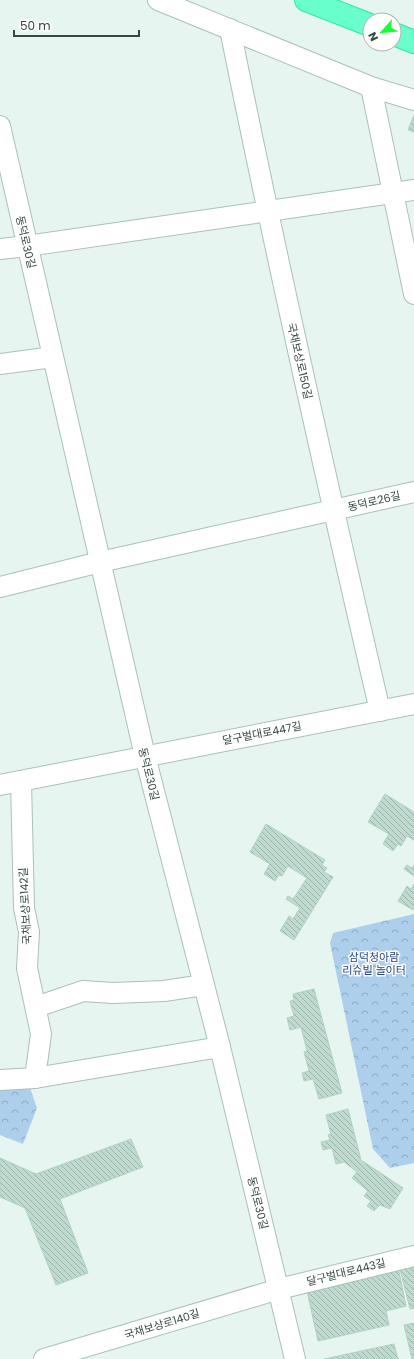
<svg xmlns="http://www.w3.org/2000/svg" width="414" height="1359" font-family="Poppins,'Noto Sans KR',sans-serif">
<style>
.forest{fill:url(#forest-crowns)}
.building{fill:url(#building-back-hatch);stroke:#aed3c5}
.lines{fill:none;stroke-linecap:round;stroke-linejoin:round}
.minor-casing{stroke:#a9c1b9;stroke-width:22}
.highway-casing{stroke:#2ee8a4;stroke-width:24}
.minor{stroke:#fff;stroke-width:20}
.highway{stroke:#68ffcd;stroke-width:22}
.labels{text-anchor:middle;stroke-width:3;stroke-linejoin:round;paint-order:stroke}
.street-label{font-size:11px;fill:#354941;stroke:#fff}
.park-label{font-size:11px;fill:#24467f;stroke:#fff}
</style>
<defs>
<pattern id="forest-crowns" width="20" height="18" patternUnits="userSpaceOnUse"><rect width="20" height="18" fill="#adcfec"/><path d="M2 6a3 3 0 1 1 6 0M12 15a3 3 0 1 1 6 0" fill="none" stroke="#8eaac1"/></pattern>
<pattern id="building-back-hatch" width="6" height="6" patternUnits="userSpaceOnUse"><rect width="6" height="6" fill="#bfdacf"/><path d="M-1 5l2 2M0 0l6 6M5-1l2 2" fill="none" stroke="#9cb3aa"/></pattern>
</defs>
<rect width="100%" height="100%" fill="#e7f5f1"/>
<g class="forest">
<path d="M 414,914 L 414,1163 L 390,1168 L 373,1149 L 330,943 L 333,933 Z"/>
<path d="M 27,1079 L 37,1108 L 23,1144 L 0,1135 L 0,1082 Z"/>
</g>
<g class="building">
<path d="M 414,115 L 414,132 L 408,130 Z"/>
<path d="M 385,794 L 414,812 L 414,840 L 407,836 L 401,846 L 398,844 L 393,851 L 383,844 L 389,834 L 368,822 Z"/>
<path d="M 266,824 L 325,860 L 322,865 L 327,868 L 324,872 L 333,877 L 294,940 L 280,931 L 289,916 L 293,919 L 300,908 L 286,899 L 288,896 L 293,899 L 307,878 L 288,866 L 282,876 L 279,875 L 275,881 L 264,874 L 270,864 L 250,852 Z"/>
<path d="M 407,865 L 412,868 L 414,865 L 414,876 L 404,869 Z"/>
<path d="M 414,884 L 414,907 L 413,910 L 398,901 L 407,886 L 411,889 Z"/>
<path d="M 314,989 L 342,1093 L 319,1099 L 313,1079 L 304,1081 L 302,1073 L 309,1071 L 304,1052 L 307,1051 L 301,1027 L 290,1030 L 287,1018 L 294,1016 L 290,1001 L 294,1000 L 293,994 Z"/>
<path d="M 348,1109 L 361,1160 L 403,1188 L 390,1209 L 380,1205 L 374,1211 L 367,1206 L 371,1201 L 364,1196 L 368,1191 L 352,1178 L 357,1172 L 344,1162 L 336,1164 L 332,1148 L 323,1150 L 321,1142 L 330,1140 L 328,1135 L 331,1134 L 326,1115 Z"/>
<path d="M 131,1139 L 143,1167 L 60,1199 L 88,1273 L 56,1285 L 25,1208 L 0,1197 L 0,1158 L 36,1174 Z"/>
<path d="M 414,1262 L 414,1308 L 410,1309 L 399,1265 Z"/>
<path d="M 399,1271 L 406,1306 L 386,1311 L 389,1325 L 318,1341 L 307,1291 Z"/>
<path d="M 414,1323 L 414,1359 L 412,1359 L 404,1325 Z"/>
<path d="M 394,1344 L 398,1359 L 324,1359 Z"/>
</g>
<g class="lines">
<g class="minor-casing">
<g id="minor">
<path d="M 158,0 L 371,87 L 414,100"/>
<path d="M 230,29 C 276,257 327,484 380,711"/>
<path d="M 371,87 L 414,294"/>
<path d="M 0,126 L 145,756 L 220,1047 L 295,1359"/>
<path d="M 0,249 L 27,246 L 414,190"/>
<path d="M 0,364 L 53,357"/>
<path d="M 0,587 L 100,562 L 414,492"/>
<path d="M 21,781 L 24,908 L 29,932 L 27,968 L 41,1034 L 35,1078"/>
<path d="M 0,785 L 414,704"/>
<path d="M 36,1007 L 83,991 L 113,993 L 164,991 L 204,985"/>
<path d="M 0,1080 L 35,1078 L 220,1047"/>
<path d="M 44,1359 L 279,1289 L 414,1256"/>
</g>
</g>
<g class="highway-casing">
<g id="highway">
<path d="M 306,0 L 370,25"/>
<path d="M 394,34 L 414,42"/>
</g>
</g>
<use href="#minor" class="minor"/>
<use href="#highway" class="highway"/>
</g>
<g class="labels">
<g class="street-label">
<text transform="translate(26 242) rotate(77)" y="4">동덕로30길</text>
<text transform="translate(300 361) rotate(77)" y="4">국채보상로150길</text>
<text transform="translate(374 501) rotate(-13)" y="4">동덕로26길</text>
<text transform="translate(262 733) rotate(-11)" y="4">달구벌대로447길</text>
<text transform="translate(149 774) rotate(76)" y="4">동덕로30길</text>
<text transform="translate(25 906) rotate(-93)" y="4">국채보상로142길</text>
<text transform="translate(258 1203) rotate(76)" y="4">동덕로30길</text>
<text transform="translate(346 1272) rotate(-14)" y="4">달구벌대로443길</text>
<text transform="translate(162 1324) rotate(-17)" y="4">국채보상로140길</text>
</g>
<g class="park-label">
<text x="374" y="961">삼덕청아람<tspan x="374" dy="13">리슈빌 놀이터</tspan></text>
</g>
</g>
<g transform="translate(382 32) rotate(243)"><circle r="19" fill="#ffffff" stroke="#aeb6b3"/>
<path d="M0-3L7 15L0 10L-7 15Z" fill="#14ff38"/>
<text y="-6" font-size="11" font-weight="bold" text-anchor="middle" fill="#354941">N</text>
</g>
<path d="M14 30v6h125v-6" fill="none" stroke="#354941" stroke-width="2"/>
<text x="20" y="30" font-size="12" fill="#354941" stroke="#ffffff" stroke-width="3" paint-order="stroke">50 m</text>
</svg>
